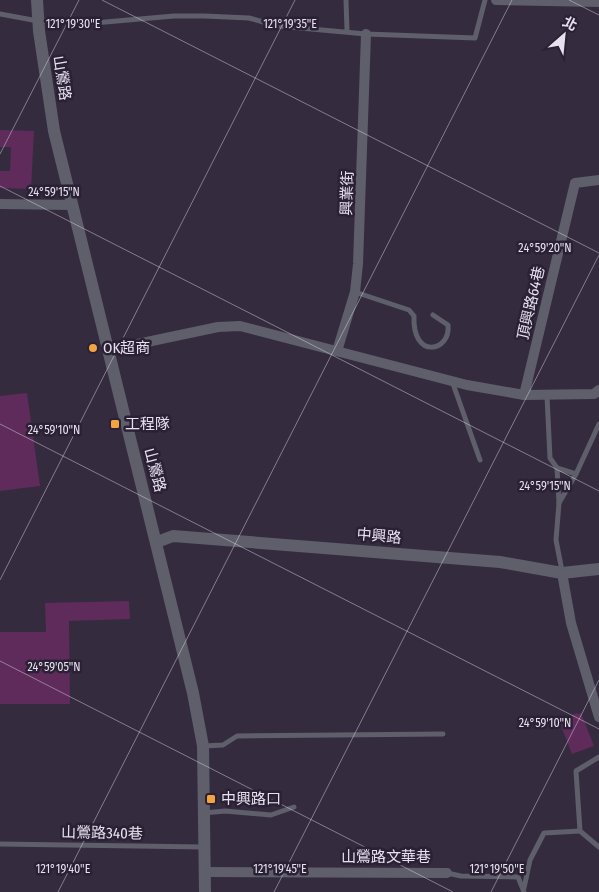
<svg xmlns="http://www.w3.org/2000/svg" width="599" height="892" font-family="'Fira Sans Condensed','Noto Sans TC',sans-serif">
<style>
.building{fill:#5e2b5b}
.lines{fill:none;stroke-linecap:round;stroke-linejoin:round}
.service{stroke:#5e5f6a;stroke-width:5}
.minor{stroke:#5e5f6a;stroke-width:10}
.tertiary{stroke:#5e5f6a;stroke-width:12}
.ticks{fill:none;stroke:#e7e1ef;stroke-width:1;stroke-opacity:0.45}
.poi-dot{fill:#f3a442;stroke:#2a2135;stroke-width:2}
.labels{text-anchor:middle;stroke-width:5;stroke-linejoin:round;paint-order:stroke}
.street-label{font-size:15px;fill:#e7e1ef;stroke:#2a2135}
.poi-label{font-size:15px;fill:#e7e1ef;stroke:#2a2135;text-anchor:start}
.ticks-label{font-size:12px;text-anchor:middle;fill:#e7e1ef;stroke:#2a2135;stroke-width:5;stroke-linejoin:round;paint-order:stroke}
</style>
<rect width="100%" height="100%" fill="#342b3f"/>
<g class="building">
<path d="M 0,130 L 34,131 L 31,189 L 0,188 L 0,171 L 10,171 L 11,147 L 0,147 Z"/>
<path d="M 27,393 L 40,486 L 0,491 L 0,396 Z"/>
<path d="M 129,601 L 130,619 L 69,621 L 70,704 L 0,704 L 0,632 L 46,632 L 45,603 Z"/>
<path d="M 577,713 L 578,714 L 581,713 L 594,746 L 572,754 L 560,723 L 570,719 L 569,716 Z"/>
</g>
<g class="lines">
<g class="service">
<path d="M 346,0 L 347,30"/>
<path d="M 0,14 L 38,21 L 94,23 L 174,16 L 204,16 L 249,18 L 278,26 L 366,34 L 475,38 L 485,0"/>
<path d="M 355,292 L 409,310 L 414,316 C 412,360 451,352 448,325 L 433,315"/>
<path d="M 452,381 L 480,460"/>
<path d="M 547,396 L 550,458 L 557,468 L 576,474"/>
<path d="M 557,468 L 559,503"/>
<path d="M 562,571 L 556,540 L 559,503 L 576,474 L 599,424"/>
<path d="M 204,746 L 223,745 L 237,736 L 443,734"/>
<path d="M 204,813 L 225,811 L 271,815 L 294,807"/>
<path d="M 580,831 L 576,771 L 599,757"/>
<path d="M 580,831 L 599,847"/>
<path d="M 0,844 L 203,847"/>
<path d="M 447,873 L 461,876 L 518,877 L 524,892"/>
<path d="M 524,888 L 530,860 L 544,833 L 580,831"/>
</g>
<g class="minor">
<path d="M 496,0 L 599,2"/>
<path d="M 0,204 L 71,205"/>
<path d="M 109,350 L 218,327 L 240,326 L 467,385 L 524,395 L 594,394 L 599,390"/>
<path d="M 337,351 L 355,292 L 358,264 L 366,34"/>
<path d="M 524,395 L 575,183 L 599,180"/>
<path d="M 562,573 L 571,623 L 599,717"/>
<path d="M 204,872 L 447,873"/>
</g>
<g class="tertiary">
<path d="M 37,0 L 39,31 L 54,131 L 193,693 L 203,746 L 205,892"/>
<path d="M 157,542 L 173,536 L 500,562 L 562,573 L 599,569"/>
</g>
</g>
<path class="ticks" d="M 102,0 L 599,253M 569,0 L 599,15M 0,154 L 79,0M 0,186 L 599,491M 0,424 L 599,729M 0,580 L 295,0M 0,661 L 453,892M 58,892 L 512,0M 274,892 L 599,255M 491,892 L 599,680"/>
<g class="poi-dot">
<circle cx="93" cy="348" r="5"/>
<rect x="110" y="419" width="10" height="10" rx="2.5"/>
<rect x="206" y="794" width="10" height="10" rx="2.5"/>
</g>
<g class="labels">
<g class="street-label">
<text transform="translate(62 78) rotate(81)" y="5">山鶯路</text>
<text transform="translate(347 193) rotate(-88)" y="5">興業街</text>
<text transform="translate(531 303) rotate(-77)" y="5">頂興路64巷</text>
<text transform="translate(155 470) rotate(75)" y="5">山鶯路</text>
<text transform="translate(379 536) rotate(5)" y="5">中興路</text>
<text transform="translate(102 833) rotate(1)" y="5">山鶯路340巷</text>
<text x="386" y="862">山鶯路文華巷</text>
</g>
<g class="poi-label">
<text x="103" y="353">OK超商</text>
<text x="125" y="429">工程隊</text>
<text x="221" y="804">中興路口</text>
</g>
</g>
<g class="ticks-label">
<text x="73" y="28">121°19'30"E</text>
<text x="290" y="28">121°19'35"E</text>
<text x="54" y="196">24°59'15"N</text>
<text x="545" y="252">24°59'20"N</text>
<text x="54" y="434">24°59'10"N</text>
<text x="545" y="490">24°59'15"N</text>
<text x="54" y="671">24°59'05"N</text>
<text x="545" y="727">24°59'10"N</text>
<text x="63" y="873">121°19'40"E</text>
<text x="280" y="873">121°19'45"E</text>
<text x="497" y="873">121°19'50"E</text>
</g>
<g transform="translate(564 35) rotate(27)" stroke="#2a2135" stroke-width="4" paint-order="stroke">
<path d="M0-4L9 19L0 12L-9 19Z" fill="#e7e1ef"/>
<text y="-8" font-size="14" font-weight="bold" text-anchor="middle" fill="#e7e1ef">北</text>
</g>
</svg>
